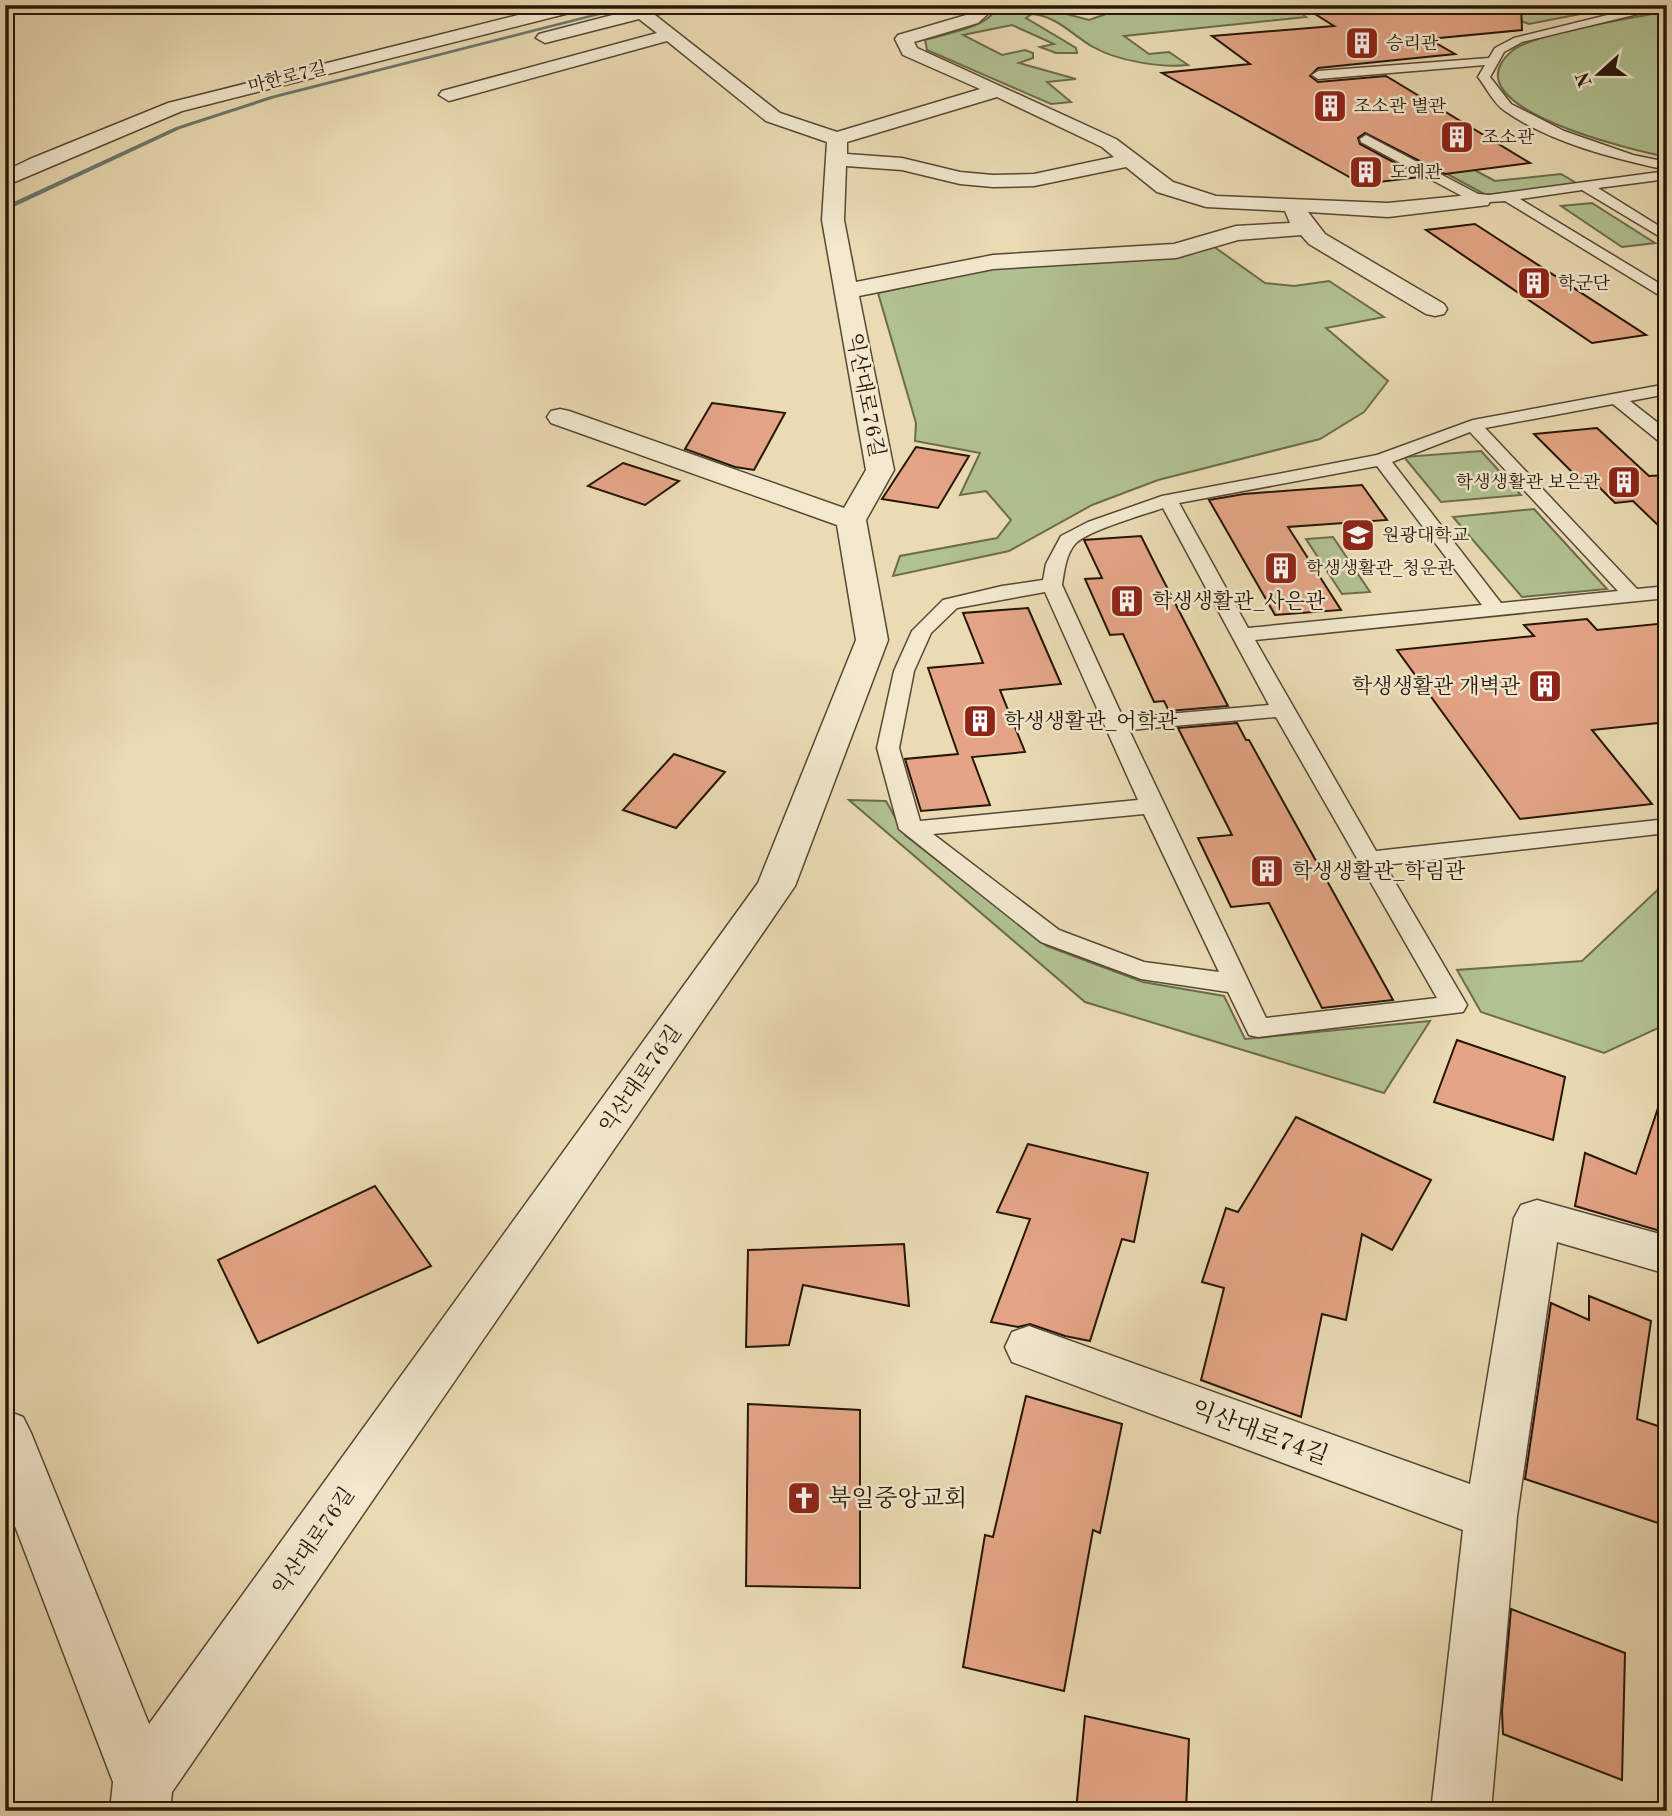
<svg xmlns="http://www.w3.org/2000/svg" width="1672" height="1816" font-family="'Old Standard TT','Noto Serif KR',serif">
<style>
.green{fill:#b1c191;stroke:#6c6c4c;stroke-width:2}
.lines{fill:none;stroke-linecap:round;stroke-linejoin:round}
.stream{fill:#6b786f;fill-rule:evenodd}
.building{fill:#e4a586;stroke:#261608;stroke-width:2}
.lane-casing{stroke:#574733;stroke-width:3}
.street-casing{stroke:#574733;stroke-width:3}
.lane{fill:#f1e8ce;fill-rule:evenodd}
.street{fill:#f1e8ce;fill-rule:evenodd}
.labels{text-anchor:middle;stroke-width:5;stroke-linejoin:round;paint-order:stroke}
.far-poi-label{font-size:18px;fill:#261608;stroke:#f1e8ce;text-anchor:start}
.far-street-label{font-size:18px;fill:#261608;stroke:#f1e8ce}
.street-label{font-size:21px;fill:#261608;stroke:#f1e8ce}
.poi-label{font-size:21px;fill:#261608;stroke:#f1e8ce;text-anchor:start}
.near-street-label{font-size:24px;fill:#261608;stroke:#f1e8ce}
.near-poi-label{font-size:24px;fill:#261608;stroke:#f1e8ce;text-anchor:start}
</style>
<rect width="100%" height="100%" fill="#eadbb3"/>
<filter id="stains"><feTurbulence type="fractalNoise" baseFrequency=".00286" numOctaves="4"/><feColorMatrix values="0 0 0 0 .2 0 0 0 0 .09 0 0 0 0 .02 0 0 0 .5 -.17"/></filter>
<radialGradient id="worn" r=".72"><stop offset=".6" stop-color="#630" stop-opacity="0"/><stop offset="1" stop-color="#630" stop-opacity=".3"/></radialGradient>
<g class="green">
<path d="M 997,5 L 1032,5 L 1089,20 L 1132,5 L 1351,5 L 1297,10 L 1306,17 L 1124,36 L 1149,54 L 1169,52 L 1188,65 C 1161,68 1118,61 1093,47 C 1072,35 1057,16 1032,14 L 1026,18 L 1076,48 L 1077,53 L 1056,53 L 1040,47 L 1054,44 L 1012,25 L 963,35 L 1002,55 L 1025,50 L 1033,53 L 1033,58 L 1019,63 L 1076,79 L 1047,82 L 1071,102 L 1051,104 L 927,50 L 925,40 C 944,34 993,27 997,5 Z"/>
<path d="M 1477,5 L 1627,5 L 1529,24 Z"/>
<path d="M 1667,11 L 1667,157 C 1636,151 1445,107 1512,51 C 1533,33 1635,18 1667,11 Z"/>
<path d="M 1410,136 L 1495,181 L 1561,174 L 1578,184 L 1486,195 L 1384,140 Z"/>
<path d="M 1592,203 L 1655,243 L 1622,247 L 1561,206 Z"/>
<path d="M 1213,246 L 1265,283 L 1294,286 L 1329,281 L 1384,317 L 1326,328 L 1388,381 L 1364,412 L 1320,439 L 1158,480 L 1092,505 L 1009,551 L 893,576 L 900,556 L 997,538 L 1011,520 L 986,491 L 960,495 L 980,453 L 915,441 L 916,423 L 878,293 L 993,268 L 1182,257 Z"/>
<path d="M 1481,451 L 1521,495 L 1441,502 L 1404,457 Z"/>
<path d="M 1534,509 L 1607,589 L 1522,597 L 1453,517 Z"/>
<path d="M 1333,537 L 1370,592 L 1342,594 L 1306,539 Z"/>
<path d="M 849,800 L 886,801 L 905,835 L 1047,946 L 1143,982 L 1224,996 L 1245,1039 L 1430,1021 L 1384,1093 L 1085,1002 Z"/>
<path d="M 1667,881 L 1667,1031 L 1658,1028 L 1604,1053 L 1481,1012 L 1457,970 L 1582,961 Z"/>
</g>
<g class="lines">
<path class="stream" d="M 629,5 L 639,5 L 275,98 L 180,129 L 5,211 L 5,206 L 176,127 L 271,96 Z"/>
</g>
<g class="building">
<path d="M 1410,5 L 1521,5 L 1522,30 L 1429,39 L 1455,54 L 1318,68 L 1310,76 L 1318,82 L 1386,76 L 1530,163 L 1445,174 L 1365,133 L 1358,138 L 1360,144 L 1421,177 L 1362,184 L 1162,73 L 1250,64 L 1212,36 L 1334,26 L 1315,14 Z"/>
<path d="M 1475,224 L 1646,335 L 1592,343 L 1426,230 Z"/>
<path d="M 712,403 L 785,413 L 754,470 L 735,467 L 685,449 Z"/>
<path d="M 1597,428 L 1649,476 L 1667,475 L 1667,534 L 1633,501 L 1615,503 L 1595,483 L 1584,484 L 1534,434 Z"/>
<path d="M 916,447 L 969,456 L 938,508 L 882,499 Z"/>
<path d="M 623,463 L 679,481 L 645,505 L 588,486 Z"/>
<path d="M 1362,485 L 1387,520 L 1288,527 L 1341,610 L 1275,615 L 1209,500 L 1244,494 Z"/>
<path d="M 1141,536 L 1158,570 L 1228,706 L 1169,711 L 1164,701 L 1154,702 L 1123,634 L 1110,635 L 1085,579 L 1102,578 L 1084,540 Z"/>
<path d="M 1028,608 L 1061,684 L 1000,690 L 1025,752 L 972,757 L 990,805 L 921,811 L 905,759 L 958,754 L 928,668 L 983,663 L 963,613 Z"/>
<path d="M 1587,619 L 1597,630 L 1667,623 L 1667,722 L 1592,730 L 1652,804 L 1520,819 L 1397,650 L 1534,636 L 1524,625 Z"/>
<path d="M 1237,723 L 1246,740 L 1249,740 L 1393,1000 L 1322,1008 L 1269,903 L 1231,907 L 1198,838 L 1232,835 L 1178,728 Z"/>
<path d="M 674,754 L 725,772 L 676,828 L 623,810 Z"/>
<path d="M 1457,1040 L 1565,1077 L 1553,1140 L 1434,1102 Z"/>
<path d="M 1660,1102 L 1667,1103 L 1667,1233 L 1575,1206 L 1585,1153 L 1636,1174 Z"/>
<path d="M 1296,1117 L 1431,1180 L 1392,1250 L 1362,1234 L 1346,1320 L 1322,1314 L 1301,1417 L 1201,1380 L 1224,1288 L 1202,1282 L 1226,1208 L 1238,1212 Z"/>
<path d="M 1028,1144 L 1148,1173 L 1134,1242 L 1122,1239 L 1090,1341 L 1065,1336 L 1030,1324 L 1018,1327 L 991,1322 L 1030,1219 L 997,1212 Z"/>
<path d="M 375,1186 L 431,1266 L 258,1343 L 218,1260 Z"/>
<path d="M 904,1244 L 909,1306 L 803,1285 L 789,1345 L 746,1347 L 748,1250 Z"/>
<path d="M 1589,1296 L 1651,1321 L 1637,1419 L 1667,1429 L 1664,1525 L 1525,1479 L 1551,1303 L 1589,1320 Z"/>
<path d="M 1026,1396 L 1122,1424 L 1100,1533 L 1093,1530 L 1064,1691 L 963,1667 L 985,1535 L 993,1537 Z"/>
<path d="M 748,1404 L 860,1410 L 860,1588 L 746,1586 Z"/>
<path d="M 1511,1609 L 1625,1653 L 1622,1780 L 1503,1734 L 1502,1711 Z"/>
<path d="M 1085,1716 L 1189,1739 L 1186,1811 L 1076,1811 Z"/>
</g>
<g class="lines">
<g class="lane-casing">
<g id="lane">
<path d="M 1648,5 L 1667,7 L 1522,42 L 1504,52 L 1490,77 L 1511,104 L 1564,131 L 1633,155 L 1667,162 L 1667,170 C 1612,158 1551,143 1505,111 C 1494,104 1486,87 1478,77 L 1485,65 L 1318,79 L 1312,75 L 1318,71 L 1489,58 L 1495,48 L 1514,38 Z"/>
<path d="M 1366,135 L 1482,196 L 1667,171 L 1667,179 L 1598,188 L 1667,231 L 1667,241 L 1582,190 L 1520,199 L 1667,288 L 1667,300 L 1505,201 L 1475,203 L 1361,142 L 1360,139 Z"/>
<path d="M 1667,384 L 1667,394 L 1630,401 L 1667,430 L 1667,444 L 1661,443 L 1613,404 L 1485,428 L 1637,589 L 1667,586 L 1667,598 L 1255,640 L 1376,851 L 1667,819 L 1667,833 L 1385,865 L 1467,1005 L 1463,1012 L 1258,1037 L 1249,1035 L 1228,992 L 1141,979 L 1041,942 L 899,829 L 877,748 L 894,671 L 912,631 L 943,600 L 1002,586 L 1043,580 L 1046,564 L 1061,536 L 1088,522 L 1162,496 L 1377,455 L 1473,420 ZM 1470,432 L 1618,591 L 1501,603 L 1392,462 ZM 1377,466 L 1482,605 L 1248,628 L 1179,503 ZM 1163,508 L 1269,705 L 1123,718 L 1062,585 C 1064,572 1066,553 1076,543 C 1090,530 1143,515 1163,508 ZM 1045,592 L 1138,800 L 920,821 L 899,748 L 914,671 L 931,633 L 957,608 ZM 1276,717 L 1437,998 L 1266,1018 L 1129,730 ZM 1144,814 L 1219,972 L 1144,962 L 1059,930 L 933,834 Z"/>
</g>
</g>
<g class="street-casing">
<g id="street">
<path d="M 558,5 L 587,5 L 585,9 L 182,111 L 5,186 L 5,171 L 30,159 L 168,103 Z"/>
<path d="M 651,5 L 680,5 L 678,9 L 655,15 L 780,113 L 837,132 L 980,89 L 903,55 L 895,39 L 898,35 L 966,15 L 973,10 L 973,5 L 990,5 L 991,11 L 978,23 L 914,42 L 917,48 L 1116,139 L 1173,182 L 1216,196 L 1388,203 L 1480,194 L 1488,195 L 1491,200 L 1488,205 L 1480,206 L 1388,217 L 1308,212 L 1325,234 L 1444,304 L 1447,309 L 1444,314 L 1435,316 L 1426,314 L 1309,244 L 1301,235 L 1238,240 L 1176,258 L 993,269 L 859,296 L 894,470 L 866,520 L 888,640 L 795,886 L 172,1792 L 170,1811 L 110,1811 L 113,1782 L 5,1500 L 5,1410 L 23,1417 L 31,1433 L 149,1724 L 758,883 L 856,640 L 837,525 L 551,423 L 547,417 L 551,411 L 560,409 L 569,411 L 844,508 L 866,470 L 822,220 L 827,142 L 766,121 L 667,41 L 449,101 L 439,95 L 442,91 L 657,33 L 639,19 L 545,43 L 536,38 L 539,34 ZM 997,97 L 1102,147 L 1114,157 L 1034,174 L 993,175 L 960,172 L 902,158 L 847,154 L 847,142 ZM 846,166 L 902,170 L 960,184 L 993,187 L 1034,186 L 1126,167 L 1157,192 L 1206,207 L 1285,211 L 1290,223 L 1236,226 L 1174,244 L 993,255 L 856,282 L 844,220 Z"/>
<path d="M 1537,1200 L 1667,1236 L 1667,1274 L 1557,1242 L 1517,1516 L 1491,1811 L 1431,1811 L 1463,1530 L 1012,1362 L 1005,1347 L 1012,1332 L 1029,1326 L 1470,1484 L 1514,1218 L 1521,1205 Z"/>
</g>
</g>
<use href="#lane" class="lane"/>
<use href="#street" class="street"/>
</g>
<defs>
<g id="building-square" transform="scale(1.75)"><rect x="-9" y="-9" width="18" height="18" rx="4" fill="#8f2418" stroke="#f1e8ce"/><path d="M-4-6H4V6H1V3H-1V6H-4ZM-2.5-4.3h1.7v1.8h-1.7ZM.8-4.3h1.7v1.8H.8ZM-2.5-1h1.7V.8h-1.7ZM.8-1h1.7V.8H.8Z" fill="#fff"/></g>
<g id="university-square" transform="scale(1.75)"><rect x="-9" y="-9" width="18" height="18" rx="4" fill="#8f2418" stroke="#f1e8ce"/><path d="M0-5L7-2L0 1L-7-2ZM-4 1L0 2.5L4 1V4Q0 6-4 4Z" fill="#fff"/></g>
<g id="church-square" transform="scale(1.75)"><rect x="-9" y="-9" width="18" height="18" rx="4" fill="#8f2418" stroke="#f1e8ce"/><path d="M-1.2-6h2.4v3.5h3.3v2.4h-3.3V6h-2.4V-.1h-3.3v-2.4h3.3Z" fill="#fff"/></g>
</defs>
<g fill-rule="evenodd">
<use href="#building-square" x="1362" y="43"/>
<use href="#building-square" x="1330" y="106"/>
<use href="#building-square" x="1457" y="137"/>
<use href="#building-square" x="1366" y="172"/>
<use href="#building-square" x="1534" y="283"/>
<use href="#building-square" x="1624" y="482"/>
<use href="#university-square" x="1358" y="535"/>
<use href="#building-square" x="1281" y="568"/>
<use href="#building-square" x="1127" y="601"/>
<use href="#building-square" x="1545" y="686"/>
<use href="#building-square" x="980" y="721"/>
<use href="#building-square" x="1267" y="871"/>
<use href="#church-square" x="804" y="1498"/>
</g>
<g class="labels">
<g class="far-poi-label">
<text x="1386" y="49">승리관</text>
<text x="1354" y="112">조소관 별관</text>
<text x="1482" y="143">조소관</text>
<text x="1390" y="178">도예관</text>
<text x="1558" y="289">학군단</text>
<text x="1600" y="488" text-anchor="end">학생생활관 보은관</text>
<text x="1382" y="541">원광대학교</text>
<text x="1306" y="574">학생생활관_청운관</text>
</g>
<g class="far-street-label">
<text transform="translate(287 77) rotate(-14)" y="6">마한로7길</text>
</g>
<g class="street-label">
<text transform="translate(866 395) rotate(79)" y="7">익산대로76길</text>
<text transform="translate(640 1079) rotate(-55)" y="7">익산대로76길</text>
<text transform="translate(313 1541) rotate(-55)" y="7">익산대로76길</text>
</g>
<g class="poi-label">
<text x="1152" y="608">학생생활관_사은관</text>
<text x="1520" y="693" text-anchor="end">학생생활관 개벽관</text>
<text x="1004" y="728">학생생활관_어학관</text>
<text x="1292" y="878">학생생활관_학림관</text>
</g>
<g class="near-street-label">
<text transform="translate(1260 1432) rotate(20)" y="8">익산대로74길</text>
</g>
<g class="near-poi-label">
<text x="828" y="1506">북일중앙교회</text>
</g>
</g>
<rect width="1672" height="1816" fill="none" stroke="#eadbb3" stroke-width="28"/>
<rect x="7" y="7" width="1658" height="1802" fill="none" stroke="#261608" stroke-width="3.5"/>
<rect x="14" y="14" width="1644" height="1788" fill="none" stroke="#261608" stroke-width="2"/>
<g transform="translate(1599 74) rotate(249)" stroke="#f1e8ce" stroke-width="5" paint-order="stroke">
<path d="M0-5L12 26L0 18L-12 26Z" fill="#261608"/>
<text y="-10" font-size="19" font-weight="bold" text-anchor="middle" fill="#261608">N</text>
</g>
<rect width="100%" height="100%" filter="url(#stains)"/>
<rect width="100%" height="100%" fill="url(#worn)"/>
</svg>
